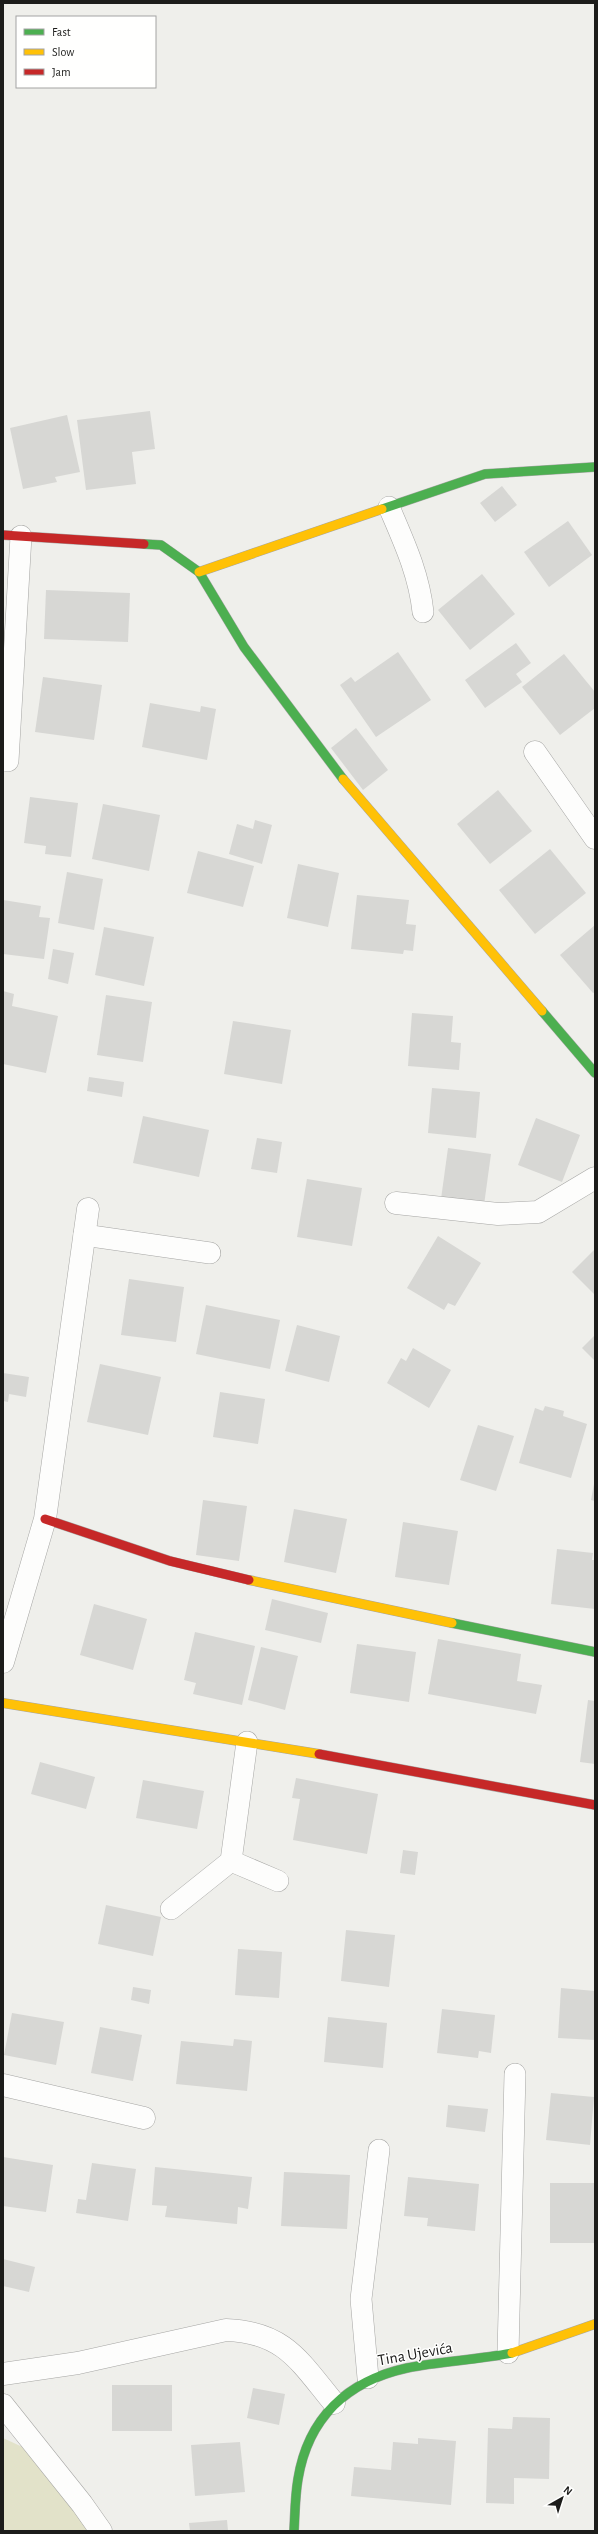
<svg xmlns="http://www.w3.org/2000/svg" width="598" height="2534" font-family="'Alegreya Sans',sans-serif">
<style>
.green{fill:#e2e2c9}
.building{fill:#d7d7d4}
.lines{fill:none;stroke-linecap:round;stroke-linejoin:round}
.lane-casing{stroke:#a6a6a4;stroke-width:22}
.street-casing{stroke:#a6a6a4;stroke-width:23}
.fast-casing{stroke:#a6a6a4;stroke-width:10}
.slow-casing{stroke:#a6a6a4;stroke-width:10}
.jam-casing{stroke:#a6a6a4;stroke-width:10}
.lane{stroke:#fdfdfc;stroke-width:21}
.street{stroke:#fdfdfc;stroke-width:22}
.fast{stroke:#4caf50;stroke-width:9}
.slow{stroke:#ffc107;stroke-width:9}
.jam{stroke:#c62828;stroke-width:9}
.labels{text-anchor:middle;stroke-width:3;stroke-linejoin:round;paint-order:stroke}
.street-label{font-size:16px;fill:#1c1c1a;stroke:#fffffe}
</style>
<rect width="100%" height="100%" fill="#efefeb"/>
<path class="green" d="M 3,2438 L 29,2450 L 90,2531 L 3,2531 Z"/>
<g class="building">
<path d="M 150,411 L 155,449 L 132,452 L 136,484 L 86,490 L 77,420 Z"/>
<path d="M 67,415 L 80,472 L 55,477 L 57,482 L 23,489 L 10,428 Z"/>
<path d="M 502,486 L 517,505 L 495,522 L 480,503 Z"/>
<path d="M 568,521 L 592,555 L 549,587 L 524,552 Z"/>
<path d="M 482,574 L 515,614 L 470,650 L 438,610 Z"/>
<path d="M 46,590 L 130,593 L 128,642 L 44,639 Z"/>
<path d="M 516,643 L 531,663 L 516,674 L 522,682 L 485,708 L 465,680 Z"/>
<path d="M 398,652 L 431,700 L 376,737 L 340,685 L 351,677 L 355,682 Z"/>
<path d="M 564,654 L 595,692 L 595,708 L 560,735 L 522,687 Z"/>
<path d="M 43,677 L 102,685 L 94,740 L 35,732 Z"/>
<path d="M 150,703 L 200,712 L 201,706 L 216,709 L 207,760 L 142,747 Z"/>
<path d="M 356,728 L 388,770 L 363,790 L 331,748 Z"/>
<path d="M 498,790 L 532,831 L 490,864 L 457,824 Z"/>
<path d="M 30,797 L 78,803 L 71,857 L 45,854 L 46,846 L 24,843 Z"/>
<path d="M 103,804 L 160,815 L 149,871 L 92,859 Z"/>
<path d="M 255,820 L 272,825 L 262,864 L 229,854 L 237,824 L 253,829 Z"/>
<path d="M 550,849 L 586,893 L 535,934 L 499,890 Z"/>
<path d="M 198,851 L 254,866 L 243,907 L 187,893 Z"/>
<path d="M 298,864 L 339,873 L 328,927 L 287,918 Z"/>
<path d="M 67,872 L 103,879 L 94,930 L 58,923 Z"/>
<path d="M 357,895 L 409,900 L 406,924 L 416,925 L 413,951 L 404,950 L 403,954 L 351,949 Z"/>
<path d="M 3,900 L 41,906 L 39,917 L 50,918 L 44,959 L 3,954 Z"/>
<path d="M 595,925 L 595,992 L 593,993 L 560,955 Z"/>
<path d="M 104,927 L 154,937 L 144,986 L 95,975 Z"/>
<path d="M 53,949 L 74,953 L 68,984 L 48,979 Z"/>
<path d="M 3,991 L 14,994 L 12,1006 L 58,1016 L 46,1073 L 3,1064 Z"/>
<path d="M 106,995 L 152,1002 L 143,1062 L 97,1055 Z"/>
<path d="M 412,1013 L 453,1016 L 451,1042 L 461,1043 L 459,1070 L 408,1066 Z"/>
<path d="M 233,1021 L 291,1030 L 282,1084 L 224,1074 Z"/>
<path d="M 89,1077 L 124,1082 L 122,1097 L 87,1091 Z"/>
<path d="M 432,1088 L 480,1092 L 476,1138 L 428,1133 Z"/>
<path d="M 143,1116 L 209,1130 L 199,1177 L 133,1163 Z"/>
<path d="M 536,1118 L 580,1135 L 562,1182 L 518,1165 Z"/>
<path d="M 257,1138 L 282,1142 L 277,1173 L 251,1169 Z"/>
<path d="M 448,1148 L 491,1154 L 484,1205 L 441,1199 Z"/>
<path d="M 307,1179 L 362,1188 L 352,1246 L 297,1237 Z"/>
<path d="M 438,1236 L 481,1263 L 455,1306 L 448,1303 L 444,1310 L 407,1288 Z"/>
<path d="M 595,1249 L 595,1295 L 572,1272 Z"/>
<path d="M 129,1279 L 184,1287 L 176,1342 L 121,1335 Z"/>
<path d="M 206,1305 L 280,1320 L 270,1369 L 196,1354 Z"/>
<path d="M 297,1325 L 340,1336 L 329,1382 L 285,1371 Z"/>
<path d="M 595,1335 L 595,1361 L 582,1348 Z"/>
<path d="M 413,1348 L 451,1370 L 429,1408 L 387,1383 L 401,1358 L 406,1361 Z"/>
<path d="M 100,1364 L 161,1377 L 148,1435 L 87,1422 Z"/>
<path d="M 3,1373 L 29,1377 L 26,1397 L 9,1394 L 8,1402 L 3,1401 Z"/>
<path d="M 220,1392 L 265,1399 L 258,1444 L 213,1437 Z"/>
<path d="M 545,1406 L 564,1411 L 563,1416 L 587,1424 L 571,1478 L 519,1463 L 535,1408 L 543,1411 Z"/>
<path d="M 478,1425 L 514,1436 L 496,1491 L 460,1480 Z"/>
<path d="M 594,1484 L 595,1484 L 595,1501 L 591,1500 Z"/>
<path d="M 203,1500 L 247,1506 L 239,1561 L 196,1555 Z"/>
<path d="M 294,1509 L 347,1519 L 336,1573 L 284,1562 Z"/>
<path d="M 403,1522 L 458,1531 L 449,1585 L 395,1577 Z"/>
<path d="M 557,1549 L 593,1553 L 592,1560 L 595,1560 L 595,1609 L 551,1604 Z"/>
<path d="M 272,1599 L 328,1613 L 321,1643 L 265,1630 Z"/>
<path d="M 94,1604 L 147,1619 L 133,1670 L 80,1655 Z"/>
<path d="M 195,1632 L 255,1646 L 242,1705 L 193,1694 L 196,1683 L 184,1680 Z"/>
<path d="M 438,1639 L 521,1654 L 517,1681 L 542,1685 L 536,1714 L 428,1694 Z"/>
<path d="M 357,1644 L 416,1652 L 409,1702 L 350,1693 Z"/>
<path d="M 261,1647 L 298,1656 L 285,1710 L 248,1700 Z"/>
<path d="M 588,1700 L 595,1701 L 595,1764 L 580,1762 Z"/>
<path d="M 40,1762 L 95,1777 L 86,1809 L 31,1794 Z"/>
<path d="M 296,1778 L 378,1794 L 367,1854 L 293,1840 L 300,1799 L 292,1798 Z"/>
<path d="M 143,1780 L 204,1791 L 197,1829 L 136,1818 Z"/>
<path d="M 403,1850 L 418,1852 L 415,1875 L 400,1873 Z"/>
<path d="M 106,1905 L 161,1917 L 153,1956 L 98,1944 Z"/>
<path d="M 346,1930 L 395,1935 L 389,1987 L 341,1981 Z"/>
<path d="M 238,1949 L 282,1952 L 279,1998 L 235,1995 Z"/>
<path d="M 133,1987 L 151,1990 L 149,2004 L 131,2000 Z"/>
<path d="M 561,1988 L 595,1991 L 595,2040 L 558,2038 Z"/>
<path d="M 442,2009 L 495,2015 L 491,2053 L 479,2051 L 478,2058 L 437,2053 Z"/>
<path d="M 12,2013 L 64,2022 L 56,2065 L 4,2055 Z"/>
<path d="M 328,2017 L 387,2023 L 383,2068 L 324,2062 Z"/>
<path d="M 100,2027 L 142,2035 L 133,2081 L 91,2073 Z"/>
<path d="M 234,2039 L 252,2041 L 247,2091 L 176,2084 L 181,2041 L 233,2046 Z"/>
<path d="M 551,2093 L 594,2097 L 590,2145 L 546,2140 Z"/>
<path d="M 448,2105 L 488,2109 L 485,2132 L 446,2127 Z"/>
<path d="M 3,2157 L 53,2165 L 46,2212 L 3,2206 Z"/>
<path d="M 92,2163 L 136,2169 L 128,2221 L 76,2213 L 78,2199 L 86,2200 Z"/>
<path d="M 155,2167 L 252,2177 L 248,2209 L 238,2207 L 237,2224 L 165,2217 L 167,2206 L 152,2205 Z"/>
<path d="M 284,2172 L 350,2175 L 347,2229 L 281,2226 Z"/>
<path d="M 408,2177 L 479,2184 L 475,2231 L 427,2226 L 428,2218 L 404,2216 Z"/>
<rect x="550" y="2183" width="45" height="60"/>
<path d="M 3,2259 L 35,2267 L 29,2292 L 3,2286 Z"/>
<rect x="112" y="2385" width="60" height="46"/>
<path d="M 253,2388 L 285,2394 L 279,2425 L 247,2418 Z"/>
<path d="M 513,2417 L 550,2418 L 549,2479 L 514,2478 L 514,2504 L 486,2503 L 488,2428 L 512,2429 Z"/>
<path d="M 418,2438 L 456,2441 L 451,2505 L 351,2496 L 354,2467 L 391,2470 L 393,2442 L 418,2444 Z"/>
<path d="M 240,2442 L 245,2492 L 195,2496 L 191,2445 Z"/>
<path d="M 227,2520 L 228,2531 L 190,2531 L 189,2523 Z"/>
</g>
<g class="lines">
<g class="lane-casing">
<g id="lane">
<path d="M 389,507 C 404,542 419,574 423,612"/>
<path d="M 8,761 L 21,536"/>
<path d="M 84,1235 L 210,1253"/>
<path d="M 231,1861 L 278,1881"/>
<path d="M 171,1909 L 231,1861 L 247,1742"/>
<path d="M 508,2353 L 515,2074"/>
<path d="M 368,2378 L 361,2299 L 379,2150"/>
</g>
</g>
<g class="street-casing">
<g id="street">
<path d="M 535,752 L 595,838"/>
<path d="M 396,1203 L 498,1214 L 538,1212 L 595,1178"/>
<path d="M 3,1662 L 45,1519 L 88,1209"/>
<path d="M 3,2085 L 144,2118"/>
<path d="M 3,2374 L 78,2363 L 226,2330 C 285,2332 300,2362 334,2403"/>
<path d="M 3,2405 L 82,2504 L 101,2531"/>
</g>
</g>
<g class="fast-casing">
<g id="fast">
<path d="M 382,509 L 485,474 L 595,467"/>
<path d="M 144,544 L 161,545 L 199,572 L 244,647 L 343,779"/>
<path d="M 542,1011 L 595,1073"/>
<path d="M 452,1623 L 595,1652"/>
<path d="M 294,2531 C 295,2514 295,2496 298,2479 C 308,2418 347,2381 407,2368 C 441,2361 477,2360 512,2353"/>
</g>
</g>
<g class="slow-casing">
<g id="slow">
<path d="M 199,572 L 382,509"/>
<path d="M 343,779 L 542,1011"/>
<path d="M 249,1580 L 452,1623"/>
<path d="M 3,1703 L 319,1754"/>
<path d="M 512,2353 L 595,2324"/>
</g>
</g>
<g class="jam-casing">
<g id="jam">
<path d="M 3,535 L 144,544"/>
<path d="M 45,1519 L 170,1561 L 249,1580"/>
<path d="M 319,1754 L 595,1805"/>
</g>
</g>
<use href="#lane" class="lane"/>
<use href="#street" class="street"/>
<use href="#fast" class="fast"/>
<use href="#slow" class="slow"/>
<use href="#jam" class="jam"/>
</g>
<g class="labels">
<g class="street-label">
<text transform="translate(415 2353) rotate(-10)" y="6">Tina Ujevića</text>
</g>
</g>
<rect width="598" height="2534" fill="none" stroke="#1c1c1a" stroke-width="8"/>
<rect x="16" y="16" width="140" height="72" fill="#fffffe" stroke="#a4a4a3"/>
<rect x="24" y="29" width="20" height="6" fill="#4caf50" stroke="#a4a4a3"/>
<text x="52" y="36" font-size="12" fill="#1c1c1a">Fast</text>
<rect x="24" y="49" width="20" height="6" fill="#ffc107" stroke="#a4a4a3"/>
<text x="52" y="56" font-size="12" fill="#1c1c1a">Slow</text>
<rect x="24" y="69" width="20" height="6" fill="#c62828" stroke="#a4a4a3"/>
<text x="52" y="76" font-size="12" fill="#1c1c1a">Jam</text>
<g transform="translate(562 2498) rotate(39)" stroke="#fffffe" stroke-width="3" paint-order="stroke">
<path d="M0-3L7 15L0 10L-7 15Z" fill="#1c1c1a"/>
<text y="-6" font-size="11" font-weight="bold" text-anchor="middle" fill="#1c1c1a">N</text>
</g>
</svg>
